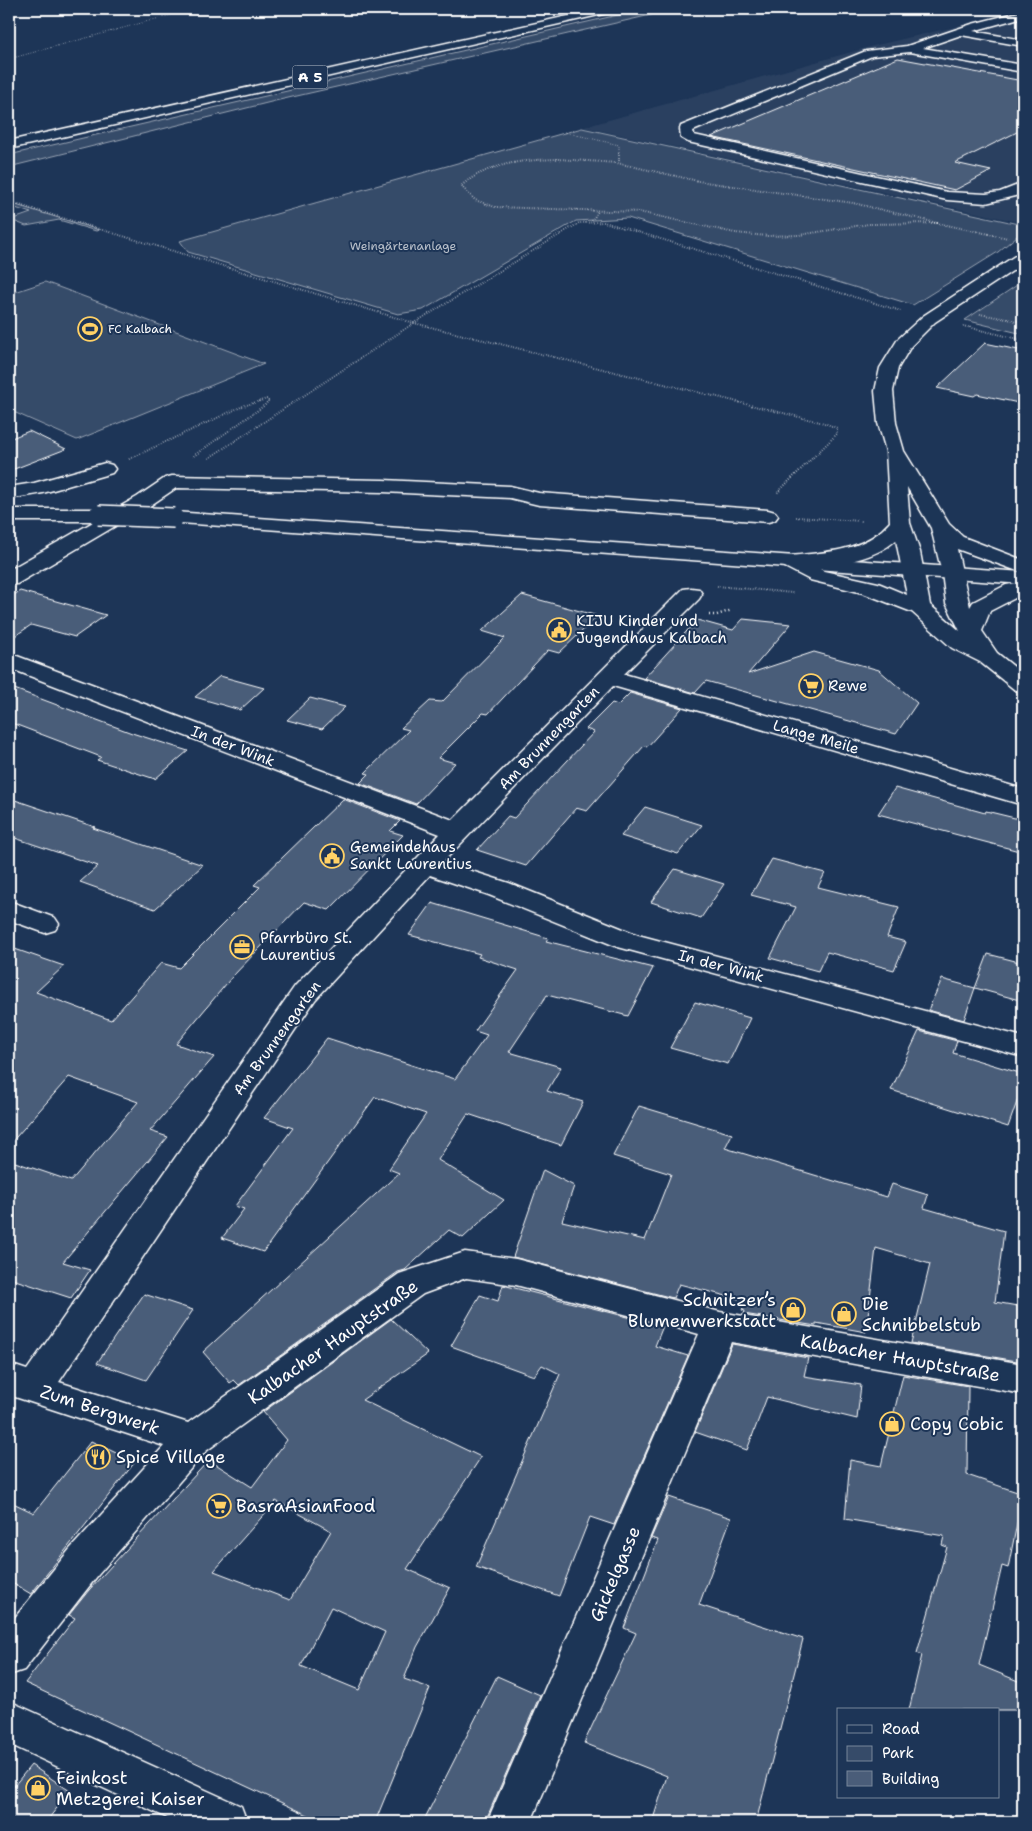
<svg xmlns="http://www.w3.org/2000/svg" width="1032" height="1831" font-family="'Shantell Sans',sans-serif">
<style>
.built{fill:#2a4161}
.green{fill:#364b69;stroke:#9aa5b4}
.building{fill:#4a5d79;stroke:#fff;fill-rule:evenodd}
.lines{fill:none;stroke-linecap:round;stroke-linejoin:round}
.minor-casing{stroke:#fff;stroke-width:3}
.major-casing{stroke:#fff;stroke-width:3}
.highway-casing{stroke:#fff;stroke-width:3}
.path-far2{stroke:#fff;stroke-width:1;stroke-dasharray:0.5 2;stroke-linecap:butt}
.path-far1{stroke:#fff;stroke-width:2;stroke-dasharray:0.5 2;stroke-linecap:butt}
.path{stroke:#fff;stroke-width:2.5;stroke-dasharray:1 3;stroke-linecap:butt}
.minor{fill:#1d3557;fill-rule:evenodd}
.major{fill:#1d3557;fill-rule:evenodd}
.highway{fill:#1d3557;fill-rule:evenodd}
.major-bridge-casing{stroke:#fff;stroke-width:22;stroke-linecap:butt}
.major-bridge{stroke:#1d3557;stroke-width:19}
.labels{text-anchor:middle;stroke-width:4;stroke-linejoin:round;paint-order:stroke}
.far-park-label{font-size:12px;fill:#b9c0ca;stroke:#1d3557}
.far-poi-label{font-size:12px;fill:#fff;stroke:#1d3557;text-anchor:start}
.shield{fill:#1d3557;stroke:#bbc2cd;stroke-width:1}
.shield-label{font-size:14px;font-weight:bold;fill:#fff}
.poi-label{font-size:15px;fill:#fff;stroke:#1d3557;text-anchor:start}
.street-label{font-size:15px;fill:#fff;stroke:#1d3557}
.near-poi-label{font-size:18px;fill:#fff;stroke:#1d3557;text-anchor:start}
.near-street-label{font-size:18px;fill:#fff;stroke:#1d3557}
</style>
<rect width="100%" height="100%" fill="#1d3557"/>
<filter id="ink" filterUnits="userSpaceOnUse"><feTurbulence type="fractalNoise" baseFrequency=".02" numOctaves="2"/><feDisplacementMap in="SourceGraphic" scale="10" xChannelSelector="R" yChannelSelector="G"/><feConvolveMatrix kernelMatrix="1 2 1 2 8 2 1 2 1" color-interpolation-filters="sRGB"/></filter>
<g filter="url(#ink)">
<path class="built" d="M 1023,11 L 1023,223 L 584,127 L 873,46 Z"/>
<g class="green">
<path d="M 644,9 L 677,9 L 275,101 L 9,167 L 9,155 Z"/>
<path d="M 582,128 L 1023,225 L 1023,231 L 998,252 L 913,305 L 628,218 L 576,221 L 423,310 L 398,314 L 188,252 L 180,241 Z"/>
<path d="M 9,203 L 99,230 L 96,231 L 59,220 L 26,226 L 11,220 L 31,213 L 9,206 Z"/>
<path d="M 1023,281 L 1023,334 L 965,320 Z"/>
<path d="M 45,282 L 264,364 L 77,440 L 9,410 L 9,294 Z"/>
</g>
<g class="building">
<path d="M 898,58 L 1023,81 L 1023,129 L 955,163 L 991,171 L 955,190 L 711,137 Z"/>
<path d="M 985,343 L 1023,351 L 1023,404 L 977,394 L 974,396 L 937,388 Z"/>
<path d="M 29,431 L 66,449 L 9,471 L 9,439 Z"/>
<path d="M 20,591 L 106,615 L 75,637 L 31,625 L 9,640 L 9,598 Z"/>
<path d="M 522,595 L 598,616 L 559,653 L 548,650 L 488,714 L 483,713 L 438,758 L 455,763 L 416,804 L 360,783 L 369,774 L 365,773 L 409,730 L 401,728 L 430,701 L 442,702 L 505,638 L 482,631 Z"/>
<path d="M 743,619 L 791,624 L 748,674 L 814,652 L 879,670 L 917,703 L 896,734 L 706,681 L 695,693 L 644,678 L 697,620 L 733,630 Z"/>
<path d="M 220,676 L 264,688 L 240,710 L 195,697 Z"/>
<path d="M 9,687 L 132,733 L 188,751 L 155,779 L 97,760 L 101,757 L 9,722 Z"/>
<path d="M 630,693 L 682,708 L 647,747 L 644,746 L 587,811 L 576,808 L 526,866 L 477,850 L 508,816 L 514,818 L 594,732 L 586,729 L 612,703 L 618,705 Z"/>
<path d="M 310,698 L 345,707 L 322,729 L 287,720 Z"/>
<path d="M 895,788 L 985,813 L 986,811 L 1023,820 L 1023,852 L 878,814 Z"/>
<path d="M 9,798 L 95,827 L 93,828 L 203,865 L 155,909 L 80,882 L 98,866 L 9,836 Z"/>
<path d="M 343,799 L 400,821 L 390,831 L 403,835 L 329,910 L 304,902 L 232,977 L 176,1044 L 214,1057 L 150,1131 L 168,1137 L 63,1262 L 90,1270 L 71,1298 L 9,1278 L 9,1160 L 71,1181 L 138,1102 L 69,1077 L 9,1145 L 9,947 L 64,966 L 36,992 L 111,1020 L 161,963 L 179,968 L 260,887 L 254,885 Z"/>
<path d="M 645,807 L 702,825 L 678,854 L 621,836 Z"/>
<path d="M 772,859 L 825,873 L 818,887 L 899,907 L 887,937 L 906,942 L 894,970 L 827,952 L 818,971 L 770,958 L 796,907 L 751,895 Z"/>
<path d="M 675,869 L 724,884 L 701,918 L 651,902 Z"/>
<path d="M 432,903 L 548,938 L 546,941 L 653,968 L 628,1016 L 547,995 L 509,1052 L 561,1067 L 547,1091 L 583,1102 L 561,1145 L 468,1114 L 438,1160 L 504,1200 L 463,1238 L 449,1230 L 405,1270 L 398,1272 L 239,1385 L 234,1380 L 230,1383 L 203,1352 L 399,1173 L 389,1169 L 426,1114 L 375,1097 L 263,1252 L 222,1238 L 244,1209 L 235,1206 L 293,1128 L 264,1118 L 327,1038 L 455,1079 L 487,1035 L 475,1031 L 518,970 L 478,957 L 480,954 L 409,935 Z"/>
<path d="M 988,954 L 1023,963 L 1023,1001 L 975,988 Z"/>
<path d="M 942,979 L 975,988 L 964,1020 L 928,1010 Z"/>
<path d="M 695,1002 L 750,1018 L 728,1064 L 670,1048 Z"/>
<path d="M 919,1031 L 957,1041 L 953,1053 L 1023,1074 L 1023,1085 L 1008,1127 L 891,1090 Z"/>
<path d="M 639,1106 L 732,1134 L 725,1148 L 887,1197 L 892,1184 L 928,1195 L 924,1208 L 1004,1231 L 995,1302 L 1023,1307 L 1023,1362 L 911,1343 L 930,1264 L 876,1248 L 866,1332 L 816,1323 L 816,1326 L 744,1314 L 745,1311 L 742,1310 L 746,1301 L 679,1284 L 673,1298 L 513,1257 L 543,1170 L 574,1186 L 562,1221 L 645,1240 L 671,1174 L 613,1156 Z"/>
<path d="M 503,1285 L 663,1326 L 655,1346 L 688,1356 L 614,1525 L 590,1517 L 559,1596 L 476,1567 L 560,1374 L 542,1365 L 534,1376 L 451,1346 L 480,1295 L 498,1301 Z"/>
<path d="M 144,1294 L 193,1310 L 146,1380 L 97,1363 Z"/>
<path d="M 391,1319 L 428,1354 L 362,1400 L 481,1457 L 407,1569 L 450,1588 L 417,1647 L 404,1679 L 430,1688 L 375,1822 L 323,1822 L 25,1683 L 75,1618 L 69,1615 L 89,1590 L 209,1460 L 252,1487 L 287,1440 L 263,1412 ZM 276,1501 L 331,1531 L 290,1600 L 214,1571 ZM 331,1607 L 385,1632 L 359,1690 L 301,1666 Z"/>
<path d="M 732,1344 L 808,1358 L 804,1376 L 861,1385 L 857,1419 L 767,1397 L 747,1450 L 695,1432 Z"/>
<path d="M 903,1375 L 968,1386 L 967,1475 L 1023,1494 L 1008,1568 L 1002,1566 L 979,1665 L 1023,1683 L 1023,1710 L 909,1710 L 922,1655 L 917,1653 L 947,1547 L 942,1545 L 944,1536 L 845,1519 L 850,1460 L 881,1466 Z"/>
<path d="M 91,1441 L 135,1462 L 31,1594 L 9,1581 L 9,1501 L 34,1513 Z"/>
<path d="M 669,1497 L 731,1518 L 699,1605 L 803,1639 L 756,1822 L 652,1822 L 667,1776 L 584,1743 L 636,1633 L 624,1628 L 658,1540 L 651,1538 Z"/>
<path d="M 497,1676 L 540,1695 L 485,1822 L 423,1822 Z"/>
<path d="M 31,1765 L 70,1791 L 46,1822 L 9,1822 L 9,1792 Z"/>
</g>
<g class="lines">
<g class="minor-casing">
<g id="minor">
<path d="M 1023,11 L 1023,17 L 973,31 L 1023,40 L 1023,46 L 961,35 L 923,48 L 1023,65 L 1023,72 L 910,52 L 872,56 L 693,131 L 694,135 L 947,192 L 986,194 L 1000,192 L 1023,183 L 1023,192 L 1019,195 L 986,203 L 947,200 L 688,142 L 681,138 L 680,129 L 681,126 L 866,51 L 907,46 L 972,24 Z"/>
<path d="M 1023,252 L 1023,264 L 935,322 L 911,346 L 898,368 L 893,391 L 896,423 L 904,451 L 949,524 L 963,537 L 1023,560 L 1023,573 L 957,549 L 970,607 L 973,602 L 1006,585 L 1023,582 L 1023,594 L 990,611 L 982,631 L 997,653 L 1023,674 L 1023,692 L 1015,690 L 980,662 L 952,648 L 912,612 L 863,593 L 810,580 L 783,566 L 780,562 L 783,558 L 790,556 C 827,552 864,552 890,522 L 886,451 L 878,423 L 875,391 L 880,368 L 898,339 L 923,316 L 1018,254 ZM 907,487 L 931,528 L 942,573 L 946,603 L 960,631 L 930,605 L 920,552 L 910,523 ZM 896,540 L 907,595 L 878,583 L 824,571 L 814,566 C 841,563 874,560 896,540 Z"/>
<path d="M 105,463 L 112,465 L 115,469 L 112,473 L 43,493 L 9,499 L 9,487 L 34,483 Z"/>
<path d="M 172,476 L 383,480 L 510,486 L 539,493 L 768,510 L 775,512 L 778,516 L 775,520 L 768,522 L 539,505 L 510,498 L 383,492 L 176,488 L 151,505 L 17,584 L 9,585 L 9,570 L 137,497 L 165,478 Z"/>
<path d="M 691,588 L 699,589 L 702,594 L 699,599 L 624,674 L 1023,789 L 1023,805 L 613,686 L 443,862 L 509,883 L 638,935 L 1023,1037 L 1023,1057 L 618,947 L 489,895 L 430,875 L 315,1000 L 59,1382 L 188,1423 L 399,1274 L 465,1252 L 516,1259 L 720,1312 L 1023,1364 L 1023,1394 L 731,1342 L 531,1822 L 487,1822 L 699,1334 L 516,1285 L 466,1278 L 423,1294 L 206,1451 L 98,1575 L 24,1670 L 9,1675 L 9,1625 L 70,1549 L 164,1446 L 9,1395 L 9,1364 L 27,1370 L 295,986 L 440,834 L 9,668 L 9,653 L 453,820 L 683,589 Z"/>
<path d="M 9,901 L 55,918 L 59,924 L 55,930 L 45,933 L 9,920 Z"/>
<path d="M 9,1701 L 241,1806 L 247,1822 L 176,1822 L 9,1744 Z"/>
</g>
</g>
<g class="major-casing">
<g id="major">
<path d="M 9,509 L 98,509 L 105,511 L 108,515 L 105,519 L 98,521 L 9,521 Z"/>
<path d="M 174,512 L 1023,572 L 1023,584 L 167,522 L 164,518 L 167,514 Z"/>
</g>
</g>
<g class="highway-casing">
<path id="highway" d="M 599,9 L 617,9 L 612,12 L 9,149 L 9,141 Z"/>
</g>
<g class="path-far2">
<path d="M 9,59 L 193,9"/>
<path d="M 564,132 L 619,145 L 619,154"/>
</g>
<g class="path-far1">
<path d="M 619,153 L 619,163"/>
<path d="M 558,159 L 617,163 L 698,181 L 853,203 L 937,223 L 869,224 L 799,235 L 767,236 L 735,233 L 639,212 L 495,207 L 475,200 L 461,186 C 488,163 523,160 558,159 Z"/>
<path d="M 9,202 L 414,323 L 824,423 L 837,428 L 837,434 L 777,493"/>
<path d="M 592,221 L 598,211"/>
<path d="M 937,223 L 1008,238"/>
<path d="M 980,314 L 1023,322"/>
<path d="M 963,326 L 1023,340"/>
<path d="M 209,458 L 414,323 L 579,223 L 604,222 L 901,311"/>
<path d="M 129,459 L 243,406 L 267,399 L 268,401 L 265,405 L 192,457"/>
<path d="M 796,517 L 862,521"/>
<path d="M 717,586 L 793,593"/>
</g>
<path class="path" d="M 709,615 L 717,615 L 732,610"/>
<use href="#minor" class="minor"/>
<use href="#major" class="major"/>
<use href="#highway" class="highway"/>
<g class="major-bridge-casing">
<path id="major-bridge" d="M 98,515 L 174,518"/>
</g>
<use href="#major-bridge" class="major-bridge"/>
</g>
</g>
<defs>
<g id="stadium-ring" transform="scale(1.25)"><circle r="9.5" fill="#1d3557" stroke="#ffd166" stroke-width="1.5"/><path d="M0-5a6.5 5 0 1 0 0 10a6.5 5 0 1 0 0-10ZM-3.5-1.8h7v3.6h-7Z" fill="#ffd166"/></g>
<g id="civic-ring" transform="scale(1.25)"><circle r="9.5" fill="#1d3557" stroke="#ffd166" stroke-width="1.5"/><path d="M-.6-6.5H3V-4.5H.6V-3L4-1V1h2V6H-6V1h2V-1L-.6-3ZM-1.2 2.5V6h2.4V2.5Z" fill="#ffd166"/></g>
<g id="supermarket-ring" transform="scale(1.25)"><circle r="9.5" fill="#1d3557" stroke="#ffd166" stroke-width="1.5"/><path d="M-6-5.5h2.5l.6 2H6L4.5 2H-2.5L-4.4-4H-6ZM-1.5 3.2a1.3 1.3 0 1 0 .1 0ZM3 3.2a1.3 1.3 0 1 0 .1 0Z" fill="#ffd166"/></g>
<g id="office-ring" transform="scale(1.25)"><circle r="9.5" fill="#1d3557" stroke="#ffd166" stroke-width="1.5"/><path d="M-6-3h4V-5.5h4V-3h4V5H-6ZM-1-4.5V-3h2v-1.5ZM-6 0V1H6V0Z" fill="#ffd166"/></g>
<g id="shop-ring" transform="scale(1.25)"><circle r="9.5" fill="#1d3557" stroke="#ffd166" stroke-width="1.5"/><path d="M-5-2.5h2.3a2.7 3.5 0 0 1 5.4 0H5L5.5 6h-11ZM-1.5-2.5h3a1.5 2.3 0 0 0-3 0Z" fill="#ffd166"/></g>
<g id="restaurant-ring" transform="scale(1.25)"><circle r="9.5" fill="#1d3557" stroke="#ffd166" stroke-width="1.5"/><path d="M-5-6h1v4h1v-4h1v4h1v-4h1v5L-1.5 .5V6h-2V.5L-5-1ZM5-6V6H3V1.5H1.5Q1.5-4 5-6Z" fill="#ffd166"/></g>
</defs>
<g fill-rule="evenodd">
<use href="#stadium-ring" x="90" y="329"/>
<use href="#civic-ring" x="559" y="630"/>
<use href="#supermarket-ring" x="811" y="686"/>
<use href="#civic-ring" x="332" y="856"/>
<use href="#office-ring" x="242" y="947"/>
<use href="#shop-ring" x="793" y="1310"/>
<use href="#shop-ring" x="844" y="1314"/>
<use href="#shop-ring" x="892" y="1424"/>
<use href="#restaurant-ring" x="98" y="1457"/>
<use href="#supermarket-ring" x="219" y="1506"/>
<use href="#shop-ring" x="38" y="1788"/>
</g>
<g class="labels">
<g class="far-park-label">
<text x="403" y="250">Weingärtenanlage</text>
</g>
<g class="far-poi-label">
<text x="108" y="333">FC Kalbach</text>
</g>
<rect class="shield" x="292.5" y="65.5" width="35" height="23" rx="4"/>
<g class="shield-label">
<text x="310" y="82">A 5</text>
</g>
<g class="poi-label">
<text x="576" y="626">KIJU Kinder und<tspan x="576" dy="17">Jugendhaus Kalbach</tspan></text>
<text x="828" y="691">Rewe</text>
<text x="350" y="852">Gemeindehaus<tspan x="350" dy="17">Sankt Laurentius</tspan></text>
<text x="260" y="943">Pfarrbüro St.<tspan x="260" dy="17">Laurentius</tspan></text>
</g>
<g class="street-label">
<text transform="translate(816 737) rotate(16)" y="5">Lange Meile</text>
<text transform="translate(549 738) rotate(-46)" y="5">Am Brunnengarten</text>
<text transform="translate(233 746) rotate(21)" y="5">In der Wink</text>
<text transform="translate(721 966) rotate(15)" y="5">In der Wink</text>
<text transform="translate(277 1038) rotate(-54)" y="5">Am Brunnengarten</text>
</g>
<g class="near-poi-label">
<text x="776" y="1306" text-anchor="end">Schnitzer’s<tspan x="776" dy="21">Blumenwerkstatt</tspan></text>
<text x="862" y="1310">Die<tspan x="862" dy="21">Schnibbelstub</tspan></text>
<text x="910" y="1430">Copy Cobic</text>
<text x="116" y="1463">Spice Village</text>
<text x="236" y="1512">BasraAsianFood</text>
<text x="56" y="1784">Feinkost<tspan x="56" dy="21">Metzgerei Kaiser</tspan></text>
</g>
<g class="near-street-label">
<text transform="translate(333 1342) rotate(-35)" y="6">Kalbacher Hauptstraße</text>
<text transform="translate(900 1358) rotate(10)" y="6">Kalbacher Hauptstraße</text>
<text transform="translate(100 1410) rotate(18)" y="6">Zum Bergwerk</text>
<text transform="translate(615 1574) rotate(-67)" y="6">Gickelgasse</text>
</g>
</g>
<rect width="1032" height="1831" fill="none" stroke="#1d3557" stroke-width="30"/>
<rect x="15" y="15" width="1002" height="1801" fill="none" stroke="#fff" stroke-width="2" filter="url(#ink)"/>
<rect x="837" y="1708" width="162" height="90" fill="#1d3557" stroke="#77869a"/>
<rect x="847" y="1725" width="25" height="8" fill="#1d3557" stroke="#77869a"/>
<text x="882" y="1734" font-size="15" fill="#ffffff">Road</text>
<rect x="847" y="1746" width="25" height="15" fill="#364b69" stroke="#77869a"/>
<text x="882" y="1758" font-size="15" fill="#ffffff">Park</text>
<rect x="847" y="1771" width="25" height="15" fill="#4a5d79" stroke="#77869a"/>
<text x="882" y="1784" font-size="15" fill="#ffffff">Building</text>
</svg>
